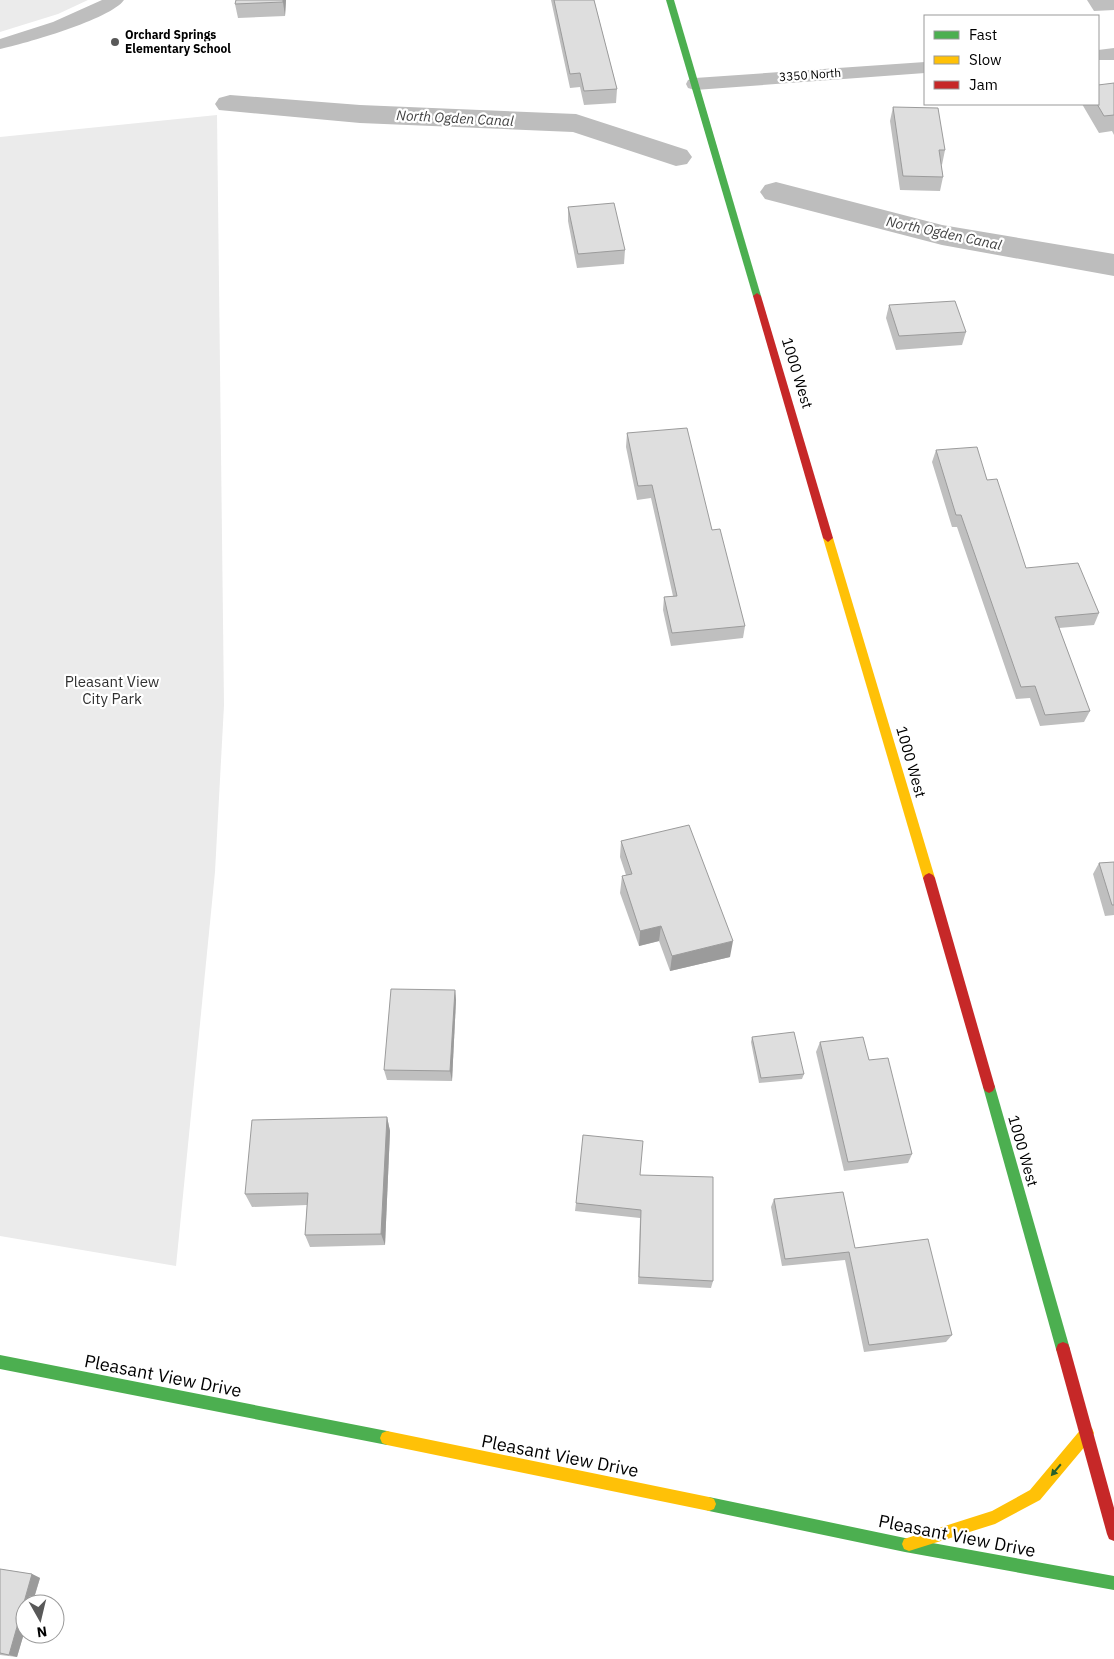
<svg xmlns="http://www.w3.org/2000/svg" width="1114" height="1659" font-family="'IBM Plex Sans',sans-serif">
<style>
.green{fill:#ebebeb}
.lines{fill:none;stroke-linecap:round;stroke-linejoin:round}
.canal{fill:#bdbdbd;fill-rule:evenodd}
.street{fill:#bebebe;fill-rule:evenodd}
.fast{fill:#4caf50;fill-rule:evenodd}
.slow{fill:#ffc107;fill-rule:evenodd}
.jam{fill:#c62828;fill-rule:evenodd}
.wall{fill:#bfbfbf}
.shaded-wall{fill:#9b9b9b}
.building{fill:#dedede;stroke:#9b9b9b}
.oneway{fill:#2a602c}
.poi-dot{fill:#595959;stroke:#fff;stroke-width:2}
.labels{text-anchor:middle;stroke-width:4.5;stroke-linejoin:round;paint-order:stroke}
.far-poi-label{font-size:12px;font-weight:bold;fill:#000;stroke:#fff;text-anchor:start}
.far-street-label{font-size:12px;fill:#000;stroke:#fff}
.far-water-label{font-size:14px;font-style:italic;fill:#424242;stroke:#fff}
.street-label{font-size:15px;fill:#000;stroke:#fff}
.park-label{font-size:15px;fill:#313131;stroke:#fff}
.near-street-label{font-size:18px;fill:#000;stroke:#fff}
</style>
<rect width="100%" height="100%" fill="#fff"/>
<g class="green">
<path d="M 0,0 L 88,0 L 58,14 L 0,32 Z"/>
<path d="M 217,115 L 224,705 L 215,872 L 176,1266 L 0,1236 L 0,137 Z"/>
</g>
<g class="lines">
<g class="canal">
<path d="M 230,95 L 360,105 L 576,114 L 687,150 L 692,157 L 687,164 L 676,166 L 573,132 L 360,123 L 219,110 L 215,104 L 219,98 Z"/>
<path d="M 776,182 L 942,225 L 1114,254 L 1114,276 L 942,245 L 765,199 L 760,192 L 765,185 Z"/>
</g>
<g class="street">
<path d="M 102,0 L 124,0 C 111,19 24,44 0,49 L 0,39 L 53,22 Z"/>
<path d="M 1114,48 L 1114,60 L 1098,60 L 1098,50 Z"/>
<path d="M 925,62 L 925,73 L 695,90 L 688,88 L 686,84 L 688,80 L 695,78 Z"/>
</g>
<g class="fast">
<path d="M 666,0 L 674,0 L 761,296 L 760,298 L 757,299 L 753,296 Z"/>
<path d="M 989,1081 L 993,1083 L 995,1087 L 1070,1349 L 1068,1354 L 1063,1356 L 1058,1354 L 1056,1349 L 983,1087 L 985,1083 Z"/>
<path d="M 0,1355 L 387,1431 L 392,1433 L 394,1438 L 392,1443 L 387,1445 L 0,1369 Z"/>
<path d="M 709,1497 L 905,1538 L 1114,1576 L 1114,1590 L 905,1552 L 709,1511 L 704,1509 L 702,1504 L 704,1499 Z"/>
</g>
<g class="slow">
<path d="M 828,534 L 833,538 L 935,878 L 933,881 L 929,883 L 925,881 L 923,878 L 823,538 Z"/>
<path d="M 1087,1426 L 1092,1428 L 1094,1433 L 1092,1438 L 1040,1500 L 995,1524 L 909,1551 L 904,1549 L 902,1544 L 904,1539 L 992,1511 L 1030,1490 L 1082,1428 Z"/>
<path d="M 387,1431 L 709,1497 L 714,1499 L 716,1504 L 714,1509 L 709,1511 L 387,1445 L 382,1443 L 380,1438 L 382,1433 Z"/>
</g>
<g class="jam">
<path d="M 757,293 L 761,296 L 833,538 L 828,542 L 823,538 L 753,296 Z"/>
<path d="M 929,873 L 933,875 L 935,878 L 995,1087 L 993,1091 L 989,1093 L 985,1091 L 983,1087 L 923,878 L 925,875 Z"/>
<path d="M 1063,1342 L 1068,1344 L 1070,1349 L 1114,1508 L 1114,1541 L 1109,1539 L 1107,1534 L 1056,1349 L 1058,1344 Z"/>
</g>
</g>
<g class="wall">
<path d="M 236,0 L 286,0 L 285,16 L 238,18 L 235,4 Z"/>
<path d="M 551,0 L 594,0 L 617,89 L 616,103 L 584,105 L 580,87 L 570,88 Z"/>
<path d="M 1087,0 L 1114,0 L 1114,10 L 1094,11 Z"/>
<path d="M 1114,83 L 1114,135 L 1112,131 L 1099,133 L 1082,104 L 1098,104 Z"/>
<path d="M 893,107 L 945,150 L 942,165 L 941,164 L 943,177 L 940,191 L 900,190 L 890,121 Z"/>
<path d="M 568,207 L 625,250 L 624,264 L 577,268 L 568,221 Z"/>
<path d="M 889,305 L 966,332 L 962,345 L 896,350 L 886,318 Z"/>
<path d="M 627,433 L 712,530 L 745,626 L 743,638 L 671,646 L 663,610 L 664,597 L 673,596 L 651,498 L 637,500 L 626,447 Z"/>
<path d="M 936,450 L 987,480 L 1026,568 L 1099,613 L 1094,625 L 1059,628 L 1090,711 L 1084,722 L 1040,726 L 1030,698 L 1016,699 L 957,527 L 952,527 L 932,462 Z"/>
<path d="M 621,841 L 730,957 L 670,971 L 659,941 L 639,946 L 620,893 L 622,876 L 626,875 L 620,857 Z"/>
<path d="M 1114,862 L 1114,915 L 1105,916 L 1093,874 L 1099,863 Z"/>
<path d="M 455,990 L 456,1000 L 452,1081 L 387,1080 L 384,1070 Z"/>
<path d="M 752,1037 L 804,1074 L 802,1079 L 759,1083 L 751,1042 Z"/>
<path d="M 820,1042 L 869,1060 L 912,1154 L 908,1163 L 844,1171 L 816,1052 Z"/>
<path d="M 387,1117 L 390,1131 L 385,1245 L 310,1247 L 305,1235 L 307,1205 L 252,1207 L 245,1194 Z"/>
<path d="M 640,1175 L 713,1281 L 711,1288 L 638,1284 L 640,1218 L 575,1211 L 576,1203 Z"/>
<path d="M 774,1199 L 855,1248 L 952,1335 L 946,1342 L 864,1352 L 845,1260 L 782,1266 L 771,1207 Z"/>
<path d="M 0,1569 L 32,1574 L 40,1578 L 17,1657 L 0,1655 Z"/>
</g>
<g class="shaded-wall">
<path d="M 283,0 L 286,0 L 285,16 L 283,2 Z"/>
<path d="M 661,926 L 659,941 L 639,946 L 640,931 Z"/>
<path d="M 733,941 L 730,957 L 670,971 L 672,956 Z"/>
<path d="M 455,990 L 456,1000 L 452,1081 L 450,1071 Z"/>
<path d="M 387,1117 L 390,1131 L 385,1245 L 381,1234 Z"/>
<path d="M 32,1574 L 40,1578 L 32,1604 L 25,1604 L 25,1630 L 17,1657 L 9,1655 Z"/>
</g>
<g class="building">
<path d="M 236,0 L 283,0 L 283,2 L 235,4 Z"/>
<path d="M 554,0 L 594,0 L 617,89 L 584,91 L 580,73 L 570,74 Z"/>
<path d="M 1114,83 L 1114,115 L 1104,116 L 1097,104 L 1098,85 Z"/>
<path d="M 893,107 L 938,108 L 945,150 L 939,150 L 943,177 L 903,176 Z"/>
<path d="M 614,203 L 625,250 L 578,254 L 568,207 Z"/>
<path d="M 955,301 L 966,332 L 899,336 L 889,305 Z"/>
<path d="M 687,428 L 712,530 L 720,529 L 745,626 L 672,633 L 664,597 L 677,596 L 652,485 L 638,486 L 627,433 Z"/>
<path d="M 977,447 L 987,480 L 997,479 L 1026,568 L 1078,563 L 1099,613 L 1055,617 L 1090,711 L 1045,715 L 1035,686 L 1021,687 L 961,515 L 956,515 L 936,450 Z"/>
<path d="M 689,825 L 733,941 L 672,956 L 661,926 L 640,931 L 622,876 L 632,874 L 621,841 Z"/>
<path d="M 1114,862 L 1114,905 L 1112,905 L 1099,863 Z"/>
<path d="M 391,989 L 455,990 L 450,1071 L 384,1070 Z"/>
<path d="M 794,1032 L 804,1074 L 761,1078 L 752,1037 Z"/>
<path d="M 863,1037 L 869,1060 L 888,1058 L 912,1154 L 848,1162 L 820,1042 Z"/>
<path d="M 387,1117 L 381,1234 L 305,1235 L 308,1193 L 245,1194 L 252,1120 Z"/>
<path d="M 583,1135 L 643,1141 L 640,1175 L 713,1177 L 713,1281 L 639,1277 L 641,1210 L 576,1203 Z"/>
<path d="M 843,1192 L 855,1248 L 928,1239 L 952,1335 L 869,1345 L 849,1252 L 785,1259 L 774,1199 Z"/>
<path d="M 0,1569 L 32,1574 L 9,1655 L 0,1653 Z"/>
</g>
<defs><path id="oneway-solid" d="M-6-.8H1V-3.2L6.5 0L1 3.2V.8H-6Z" transform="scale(1.25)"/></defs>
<use class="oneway" href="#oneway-solid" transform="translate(1056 1470) rotate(130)"/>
<circle class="poi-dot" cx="115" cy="42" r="5"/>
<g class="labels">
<g class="far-poi-label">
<text x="125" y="39">Orchard Springs<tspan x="125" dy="14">Elementary School</tspan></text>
</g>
<g class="far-street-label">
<text transform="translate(810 75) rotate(-4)" y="4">3350 North</text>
</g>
<g class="far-water-label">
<text transform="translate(455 118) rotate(3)" y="5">North Ogden Canal</text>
<text transform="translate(944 233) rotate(12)" y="5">North Ogden Canal</text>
</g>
<g class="street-label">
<text transform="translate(797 373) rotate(73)" y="5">1000 West</text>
<text transform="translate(911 762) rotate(74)" y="5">1000 West</text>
<text transform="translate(1023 1151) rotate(74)" y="5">1000 West</text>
</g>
<g class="park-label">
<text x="112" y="687">Pleasant View<tspan x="112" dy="17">City Park</tspan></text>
</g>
<g class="near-street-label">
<text transform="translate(163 1376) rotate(11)" y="6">Pleasant View Drive</text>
<text transform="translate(560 1456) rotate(11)" y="6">Pleasant View Drive</text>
<text transform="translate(957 1536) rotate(11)" y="6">Pleasant View Drive</text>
</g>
</g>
<rect x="924" y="15" width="175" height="90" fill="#ffffff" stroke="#999999"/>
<rect x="934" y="31" width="25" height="8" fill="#4caf50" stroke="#999999"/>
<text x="969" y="40" font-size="15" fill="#000000">Fast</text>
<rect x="934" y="56" width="25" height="8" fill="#ffc107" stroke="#999999"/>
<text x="969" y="65" font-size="15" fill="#000000">Slow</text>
<rect x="934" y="81" width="25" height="8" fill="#c62828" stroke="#999999"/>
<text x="969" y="90" font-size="15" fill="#000000">Jam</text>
<g transform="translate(40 1619) rotate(172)"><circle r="24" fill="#ffffff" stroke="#999999"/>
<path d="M0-4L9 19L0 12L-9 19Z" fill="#595959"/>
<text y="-8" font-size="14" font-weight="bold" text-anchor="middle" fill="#000000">N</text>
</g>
</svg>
